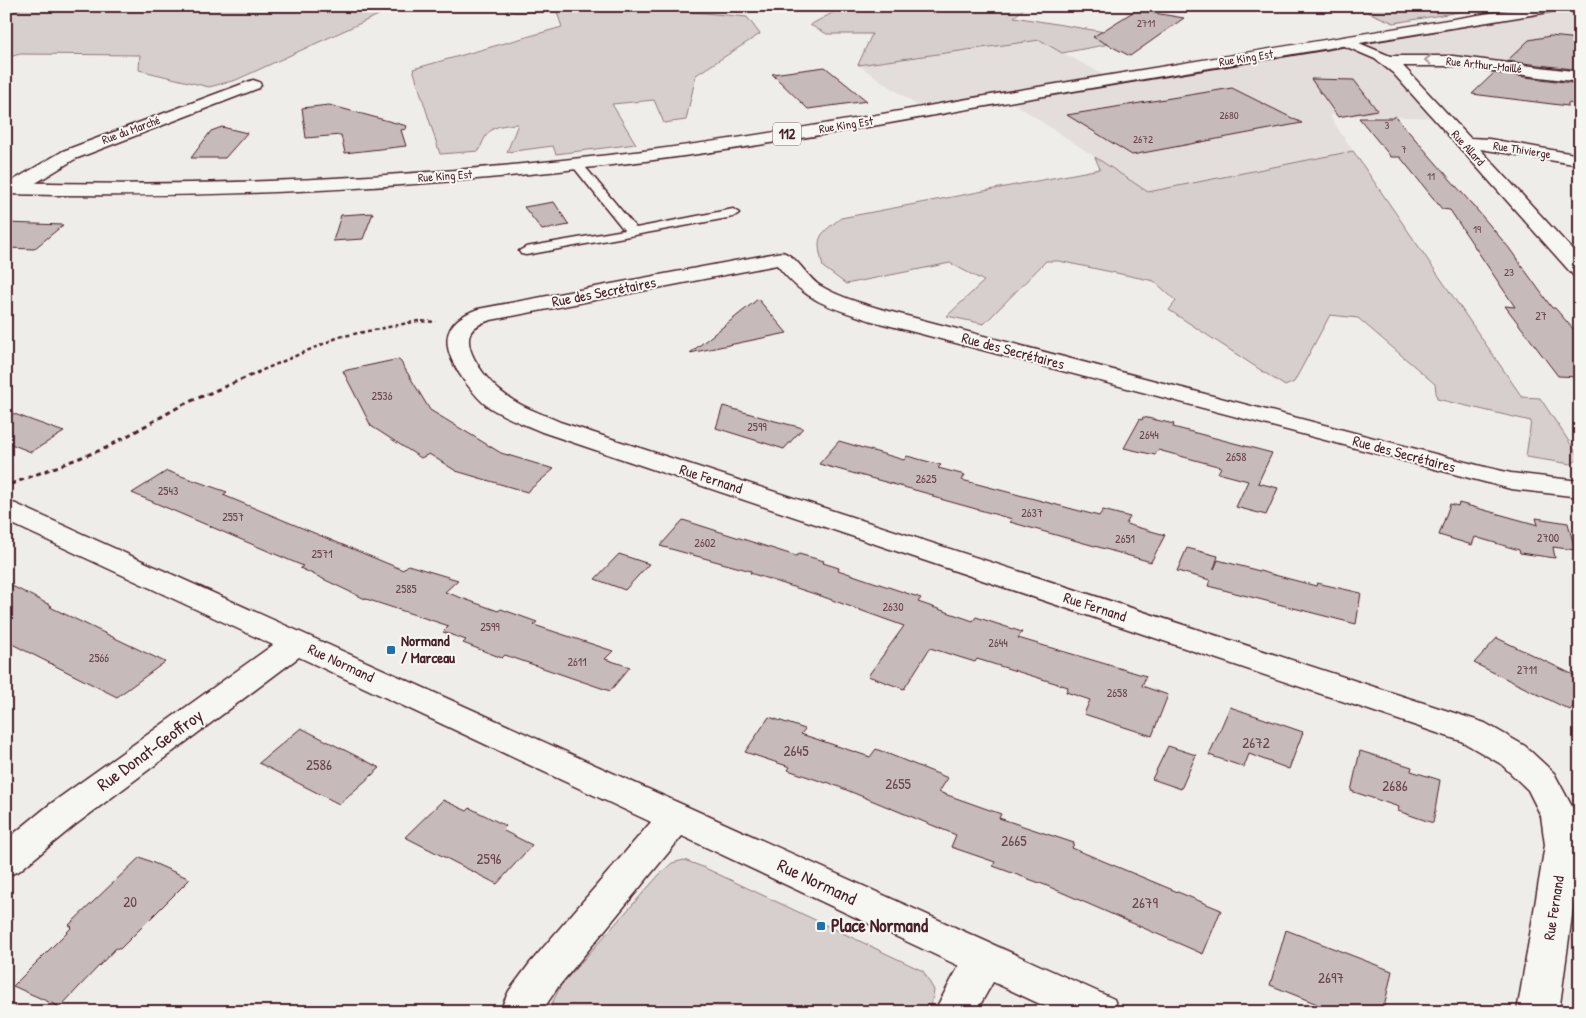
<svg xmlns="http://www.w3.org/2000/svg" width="1586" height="1018" font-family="'Patrick Hand',sans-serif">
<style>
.built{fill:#e3dedc}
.green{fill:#d7cfce;stroke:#90777c}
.building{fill:#c6babb;stroke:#4a1f2b}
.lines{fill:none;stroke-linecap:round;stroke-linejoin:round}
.service-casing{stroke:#4a1f2b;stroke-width:3}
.minor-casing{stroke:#4a1f2b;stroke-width:3}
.primary-casing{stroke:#4a1f2b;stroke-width:3}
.path-far1{stroke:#4a1f2b;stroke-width:2.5;stroke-dasharray:4 3;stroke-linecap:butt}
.path{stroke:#4a1f2b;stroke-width:3;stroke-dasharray:5 4;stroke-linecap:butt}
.service{fill:#f6f6f2;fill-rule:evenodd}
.minor{fill:#f6f6f2;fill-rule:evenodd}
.primary{fill:#f6f6f2;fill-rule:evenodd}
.oneway{stroke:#a99598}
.poi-dot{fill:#1f6fb2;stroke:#f6f6f2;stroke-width:2}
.labels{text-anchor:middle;stroke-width:4;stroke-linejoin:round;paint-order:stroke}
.far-number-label{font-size:11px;fill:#69464f}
.far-street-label{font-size:12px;fill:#4a1f2b;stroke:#f6f6f2}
.number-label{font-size:12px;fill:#69464f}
.shield{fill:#f6f6f2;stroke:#7e6067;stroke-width:1}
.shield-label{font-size:14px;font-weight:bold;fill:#4a1f2b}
.street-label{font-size:15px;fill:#4a1f2b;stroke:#f6f6f2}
.poi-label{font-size:15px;font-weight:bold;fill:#4a1f2b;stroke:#f6f6f2;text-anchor:start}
.near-number-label{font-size:15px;fill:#69464f}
.near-street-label{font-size:18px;fill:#4a1f2b;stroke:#f6f6f2}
.near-poi-label{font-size:18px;font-weight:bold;fill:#4a1f2b;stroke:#f6f6f2;text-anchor:start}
</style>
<rect width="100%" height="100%" fill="#efedea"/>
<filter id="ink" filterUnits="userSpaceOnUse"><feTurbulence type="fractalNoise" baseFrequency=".02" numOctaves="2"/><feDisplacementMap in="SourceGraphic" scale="10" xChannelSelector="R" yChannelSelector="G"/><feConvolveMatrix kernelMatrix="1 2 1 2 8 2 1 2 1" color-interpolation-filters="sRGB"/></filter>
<g filter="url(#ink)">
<path class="built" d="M 1496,6 L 1580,6 L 1580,77 L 1493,65 L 1390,61 L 1441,118 L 1329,115 L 1353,151 L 1148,192 L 1006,98 L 927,112 L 858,65 L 1040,40 L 1113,80 L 1516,13 Z"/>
<g class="green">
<path d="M 28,6 L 398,6 L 236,80 L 209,87 L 139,70 L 140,55 L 20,54 L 6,58 L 6,15 Z"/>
<path d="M 494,6 L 629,6 L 747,17 L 760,34 L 696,75 L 686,120 L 664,123 L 654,100 L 612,104 L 636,144 L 556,154 L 553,146 L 507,152 L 518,124 C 493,126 488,127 479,151 L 440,154 L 413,69 L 562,27 L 557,12 L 515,12 Z"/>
<path d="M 829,6 L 1027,6 L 1014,17 L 1141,38 L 1062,53 L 1040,40 L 858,65 L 872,34 L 827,34 L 810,25 L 836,11 Z"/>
<path d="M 1353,6 L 1494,6 L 1394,23 Z"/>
<path d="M 1353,151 L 1522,397 L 1540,398 L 1580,458 L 1571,464 L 1526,457 L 1531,421 L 1437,399 L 1435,384 L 1358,318 L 1330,315 L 1294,382 L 1285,386 L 1169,310 L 1176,301 L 1154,281 L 1059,261 L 1046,261 L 984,324 L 947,316 L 984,281 L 950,263 L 846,284 L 823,267 C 816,237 816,237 841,218 L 1100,169 L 1095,157 L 1148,192 Z"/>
<path d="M 684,860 L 703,867 L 923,971 L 934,990 L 930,1012 L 554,1012 L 551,1005 L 561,985 L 659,875 L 672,863 Z"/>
</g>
<g class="building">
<path d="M 1136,10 L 1184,18 L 1130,56 L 1093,37 Z"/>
<path d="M 1550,36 L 1580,39 L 1580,70 L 1507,61 L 1529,40 Z"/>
<path d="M 825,67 L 867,101 L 808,109 L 772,74 Z"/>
<path d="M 1494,73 L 1580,84 L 1580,105 L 1568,103 L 1568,106 L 1472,94 Z"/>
<path d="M 1311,79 L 1354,80 L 1377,110 L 1338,117 Z"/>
<path d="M 1232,88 L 1302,123 L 1132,155 L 1067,115 Z"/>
<path d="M 329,105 L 407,126 L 406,129 L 401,130 L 406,146 L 345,153 L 341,135 L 306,138 L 302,108 Z"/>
<path d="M 1395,116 L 1477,210 L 1509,248 L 1552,308 L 1555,308 L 1580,337 L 1580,377 L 1558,376 L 1505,306 L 1515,307 L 1450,210 L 1442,209 L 1400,157 L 1391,157 L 1359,118 L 1392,118 Z"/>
<path d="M 222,127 L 247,133 L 225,158 L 191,158 L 211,131 Z"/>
<path d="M 554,202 L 569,225 L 542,230 L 524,207 Z"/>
<path d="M 373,213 L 363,239 L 333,241 L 341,215 Z"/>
<path d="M 6,223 L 63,225 L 34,249 L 6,248 Z"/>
<path d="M 758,299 L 787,333 L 690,353 Z"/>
<path d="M 399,359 L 430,410 L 501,453 L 554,469 L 527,492 L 456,471 L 429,454 L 421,458 L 371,426 L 343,371 Z"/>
<path d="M 723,406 L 775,421 L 803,428 L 784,449 L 716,428 Z"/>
<path d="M 6,411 L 64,432 L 31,452 L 6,442 Z"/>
<path d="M 1143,417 L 1174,424 L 1173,427 L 1272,453 L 1258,483 L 1278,488 L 1266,515 L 1236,507 L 1248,481 L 1218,473 L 1221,467 L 1158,450 L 1155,455 L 1124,448 L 1140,419 L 1142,420 Z"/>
<path d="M 839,441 L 904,460 L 907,456 L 941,465 L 938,468 L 965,475 L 962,480 L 1099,516 L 1103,510 L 1130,517 L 1126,524 L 1165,535 L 1151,562 L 1010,522 L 1012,519 L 933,497 L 933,495 L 819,464 Z"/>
<path d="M 167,471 L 227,492 L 223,495 L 403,570 L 408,565 L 458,580 L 445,592 L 498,611 L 501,609 L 537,622 L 534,625 L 613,651 L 605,659 L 630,667 L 610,691 L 505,655 L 502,658 L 463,643 L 466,640 L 443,632 L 449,626 L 363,598 L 300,568 L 303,566 L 132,493 Z"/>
<path d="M 1459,503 L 1538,525 L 1536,518 L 1568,523 L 1575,550 L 1553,547 L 1555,558 L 1520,553 L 1519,550 L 1475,537 L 1472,545 L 1439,535 L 1450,504 L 1458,506 Z"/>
<path d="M 683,520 L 796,556 L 799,554 L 824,561 L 823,563 L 839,568 L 838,570 L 921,598 L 918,602 L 973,621 L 976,617 L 1022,632 L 1018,638 L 1146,676 L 1142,686 L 1168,695 L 1152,736 L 1084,714 L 1090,700 L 1066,692 L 1068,687 L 977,659 L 975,662 L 930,648 L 904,689 L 868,676 L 904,626 L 821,596 L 750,573 L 751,571 L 660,546 Z"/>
<path d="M 1187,548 L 1218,556 L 1214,569 L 1218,560 L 1316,586 L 1317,583 L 1361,593 L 1356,624 L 1208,586 L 1210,580 L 1177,571 Z"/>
<path d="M 619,554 L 649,564 L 625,590 L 595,579 Z"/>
<path d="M 6,583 L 52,606 L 50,607 L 165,662 L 117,697 L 6,641 Z"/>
<path d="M 1497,638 L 1580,678 L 1580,698 L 1570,710 L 1474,663 Z"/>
<path d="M 1230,707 L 1303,732 L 1289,769 L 1249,754 L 1244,767 L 1209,755 Z"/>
<path d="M 769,717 L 805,729 L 801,734 L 870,757 L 876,749 L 948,778 L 939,792 L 1001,814 L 999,818 L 1074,843 L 1072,848 L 1221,910 L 1203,954 L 1045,885 L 993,866 L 995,862 L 951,847 L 956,835 L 827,782 L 826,783 L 788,770 L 790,767 L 745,752 Z"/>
<path d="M 301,728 L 380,768 L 339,804 L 259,763 Z"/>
<path d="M 1168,746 L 1196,755 L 1181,789 L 1152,779 Z"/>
<path d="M 1360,751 L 1412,767 L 1411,771 L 1440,780 L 1433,823 L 1398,811 L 1399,807 L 1351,791 Z"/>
<path d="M 443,800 L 467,811 L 470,808 L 506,826 L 502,830 L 532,845 L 497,884 L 405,837 Z"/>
<path d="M 140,857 L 190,879 L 120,949 L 116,948 L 60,1007 L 13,986 L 72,927 L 69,925 Z"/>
<path d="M 1286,930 L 1392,971 L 1383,1012 L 1337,1012 L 1270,985 Z"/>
</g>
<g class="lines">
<g class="service-casing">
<path id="service" d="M 577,161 L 581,162 L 636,228 L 733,209 L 739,213 L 733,217 L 526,255 L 521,254 L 519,251 L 526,247 L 624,230 L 571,164 Z"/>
</g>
<g class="minor-casing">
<g id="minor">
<path d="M 1572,6 L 1580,6 L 1580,11 L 1575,10 Z"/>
<path d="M 1345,37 L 1390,56 L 1453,56 L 1580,72 L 1580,82 L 1453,66 L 1403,66 L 1470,138 L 1489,139 L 1580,155 L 1580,165 L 1480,149 L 1580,258 L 1580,277 L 1573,275 L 1393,73 L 1375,59 L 1340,44 L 1338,41 L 1340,38 Z"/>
<path d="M 253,80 L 259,82 L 261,85 L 259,88 L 75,159 L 21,192 L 14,194 L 6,190 L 7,184 L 63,151 Z"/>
<path d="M 782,252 C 797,256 806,276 819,285 C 840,298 864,304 888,311 L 1481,466 L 1511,473 L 1580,481 L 1580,497 L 1511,489 L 872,321 C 829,307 806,302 777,265 L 491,320 C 484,322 475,325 471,332 C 461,350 490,384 504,394 C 520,407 541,413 560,422 L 1485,723 L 1525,746 L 1554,773 L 1577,816 L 1580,835 L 1580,856 L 1559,1012 L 1517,1012 L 1545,845 L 1541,816 L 1528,790 L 1501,764 L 1461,741 L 542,432 C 523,424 503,417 486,405 C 477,398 470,388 463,379 C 442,349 438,323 478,309 Z"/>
<path d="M 6,502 L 16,504 L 1114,999 L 1119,1012 L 1057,1012 L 993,982 L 976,1012 L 934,1012 L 959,966 L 682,836 L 558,987 L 544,1008 L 544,1012 L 502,1012 L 503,1004 L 509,991 L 530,963 L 651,822 L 299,657 L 75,825 L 19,871 L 6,876 L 6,840 L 49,805 L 273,645 L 6,521 Z"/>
</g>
</g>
<g class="primary-casing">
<path id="primary" d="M 1534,6 L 1568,6 L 1561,10 C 1377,40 1193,70 1009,102 C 877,125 745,150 612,165 C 411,189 209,199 6,194 L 6,182 C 208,188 408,178 609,155 C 745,140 879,114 1014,91 C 1187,62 1360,34 1534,6 Z"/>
</g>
<path class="path-far1" d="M 256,373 L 339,337 L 418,321 L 436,322"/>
<path class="path" d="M 11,484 L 106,448 L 184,404 L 259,372"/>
<use href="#service" class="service"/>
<use href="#minor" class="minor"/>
<use href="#primary" class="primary"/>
</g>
<defs><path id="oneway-chevron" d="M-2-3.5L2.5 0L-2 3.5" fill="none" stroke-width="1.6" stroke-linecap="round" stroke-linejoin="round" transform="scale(1.25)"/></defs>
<use class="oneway" href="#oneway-chevron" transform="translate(1428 60) rotate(180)"/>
</g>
<g class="poi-dot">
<rect x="386" y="645" width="10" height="10" rx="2.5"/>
<rect x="816" y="921" width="10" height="10" rx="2.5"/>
</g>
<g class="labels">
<g class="far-number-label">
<text x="1146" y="27">2711</text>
<text x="1229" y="119">2680</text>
<text x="1387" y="129">3</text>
<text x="1143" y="143">2672</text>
<text x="1404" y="153">7</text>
<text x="1431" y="180">11</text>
<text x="1477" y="233">19</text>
<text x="1509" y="276">23</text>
</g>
<g class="far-street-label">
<text transform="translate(1246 58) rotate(-9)" y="4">Rue King Est</text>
<text transform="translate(1484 65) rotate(6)" y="4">Rue Arthur-Maillé</text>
<text transform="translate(846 125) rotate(-9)" y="4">Rue King Est</text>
<text transform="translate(131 130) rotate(-20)" y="4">Rue du Marché</text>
<text transform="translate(1468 148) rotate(48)" y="4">Rue Allard</text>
<text transform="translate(1522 150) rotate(9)" y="4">Rue Thivierge</text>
<text transform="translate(445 176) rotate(-4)" y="4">Rue King Est</text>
</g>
<g class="number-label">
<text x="1541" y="320">27</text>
<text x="382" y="400">2536</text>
<text x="757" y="431">2599</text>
<text x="1149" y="439">2644</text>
<text x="1236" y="461">2658</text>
<text x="926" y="483">2625</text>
<text x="168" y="495">2543</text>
<text x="1032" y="517">2637</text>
<text x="233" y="521">2557</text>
<text x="1548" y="542">2700</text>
<text x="1125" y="543">2651</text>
<text x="705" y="547">2602</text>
<text x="322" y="558">2571</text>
<text x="406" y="593">2585</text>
<text x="893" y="611">2630</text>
<text x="490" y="631">2599</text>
<text x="998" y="647">2644</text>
<text x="99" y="662">2566</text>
<text x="577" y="666">2611</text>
<text x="1527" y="674">2711</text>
<text x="1117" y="697">2658</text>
</g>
<rect class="shield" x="773" y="122.5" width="28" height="23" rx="4"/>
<g class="shield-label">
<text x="787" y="139">112</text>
</g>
<g class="street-label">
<text transform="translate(604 292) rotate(-11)" y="5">Rue des Secrétaires</text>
<text transform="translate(1013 351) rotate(15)" y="5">Rue des Secrétaires</text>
<text transform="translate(1404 454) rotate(15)" y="5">Rue des Secrétaires</text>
<text transform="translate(711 479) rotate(18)" y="5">Rue Fernand</text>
<text transform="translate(1095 607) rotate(18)" y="5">Rue Fernand</text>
<text transform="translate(341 663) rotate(25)" y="5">Rue Normand</text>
<text transform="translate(1554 908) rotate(-81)" y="5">Rue Fernand</text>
</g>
<g class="poi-label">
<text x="401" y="646">Normand<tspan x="401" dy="17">/ Marceau</tspan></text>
</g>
<g class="near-number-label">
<text x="1256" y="748">2672</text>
<text x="796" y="756">2645</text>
<text x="319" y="770">2586</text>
<text x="898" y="789">2655</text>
<text x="1395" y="791">2686</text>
<text x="1014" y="846">2665</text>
<text x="489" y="864">2596</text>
<text x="130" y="907">20</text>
<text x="1145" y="908">2679</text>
<text x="1331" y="983">2697</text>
</g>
<g class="near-street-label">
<text transform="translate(150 750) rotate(-36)" y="6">Rue Donat-Geoffroy</text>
<text transform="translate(817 882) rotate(25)" y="6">Rue Normand</text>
</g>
<g class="near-poi-label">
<text x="831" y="932">Place Normand</text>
</g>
</g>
<rect width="1586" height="1018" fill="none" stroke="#f6f6f2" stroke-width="25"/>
<rect x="12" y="12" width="1561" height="993" fill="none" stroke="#4a1f2b" stroke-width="2" filter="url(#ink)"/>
</svg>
